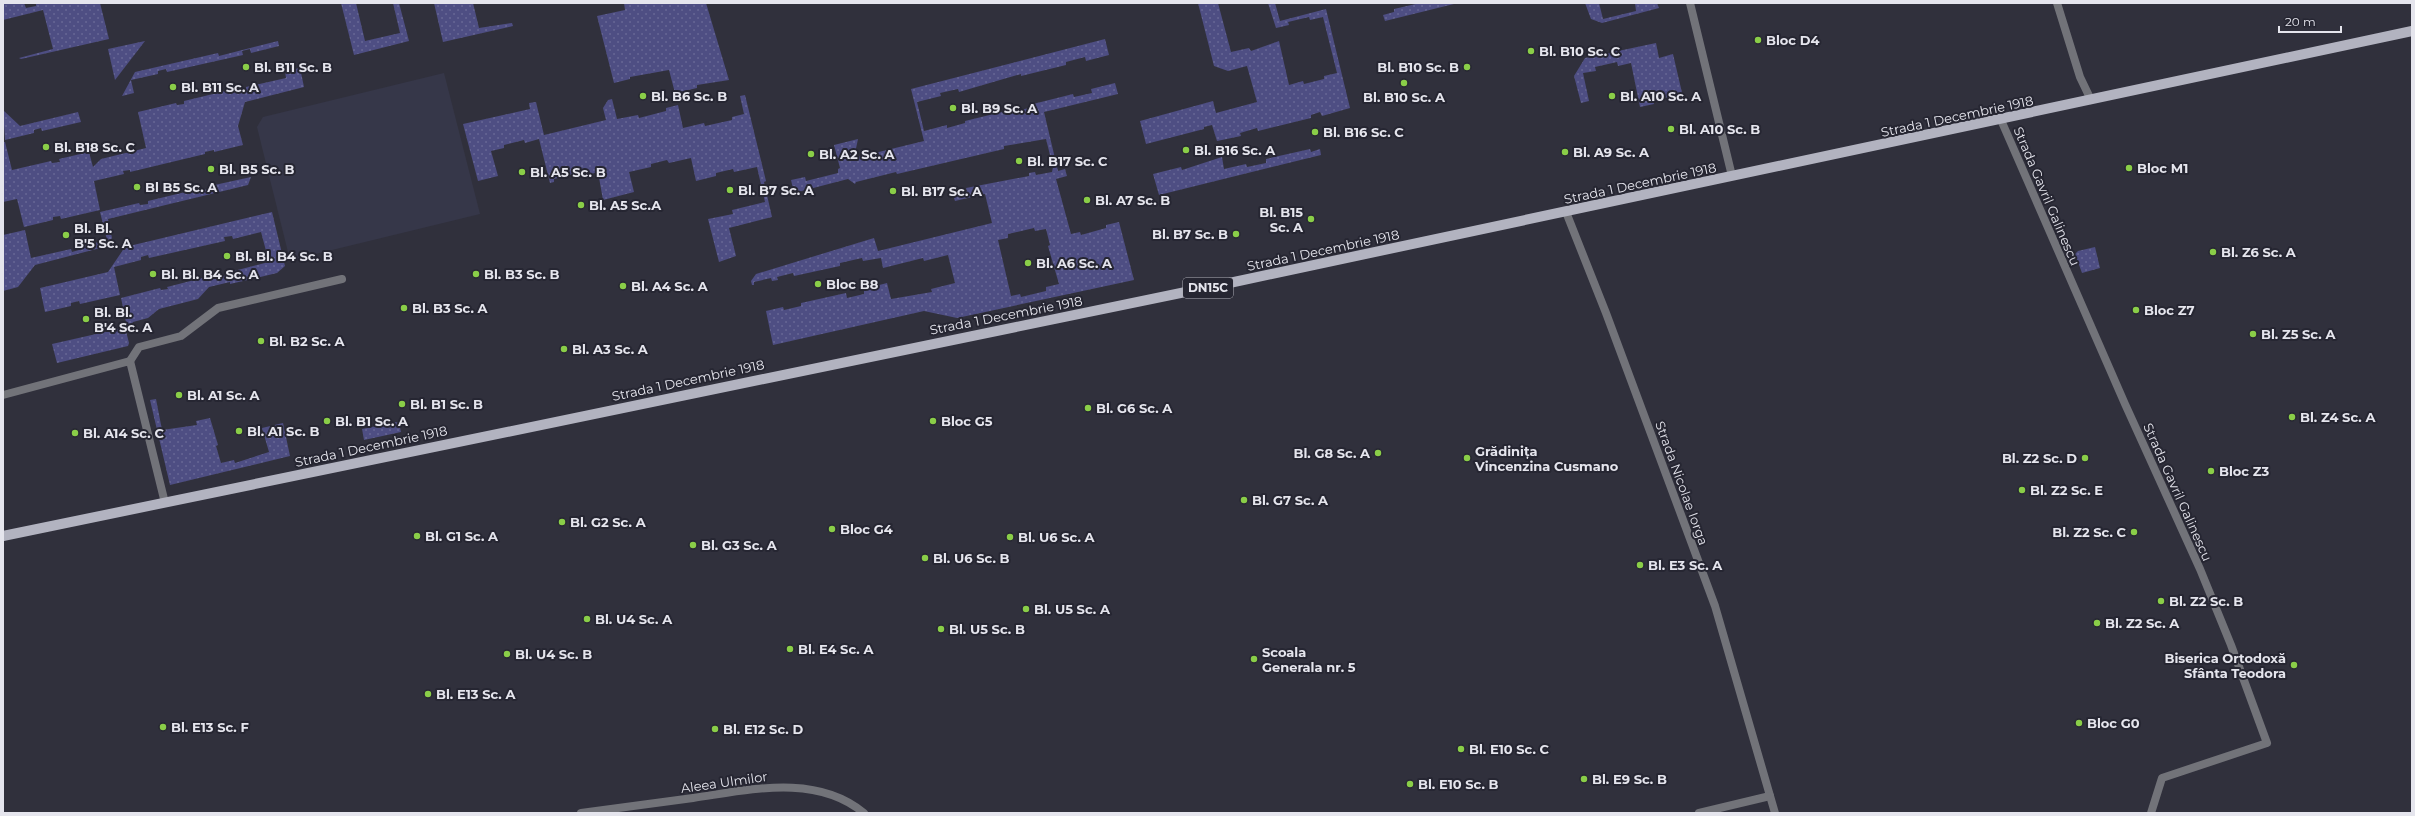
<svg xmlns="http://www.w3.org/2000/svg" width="2415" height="816" font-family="Montserrat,sans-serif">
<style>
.built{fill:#363749}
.grass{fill:url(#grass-dots);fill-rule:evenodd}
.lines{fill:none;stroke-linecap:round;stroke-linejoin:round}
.minor{stroke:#727379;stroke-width:8}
.primary{stroke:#b2b3c0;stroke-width:10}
.poi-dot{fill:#8ace48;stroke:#262632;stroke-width:1.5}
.labels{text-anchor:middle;stroke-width:4;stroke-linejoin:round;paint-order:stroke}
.shield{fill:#262632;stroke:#acacb5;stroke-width:1}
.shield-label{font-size:12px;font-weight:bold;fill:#e5e5ed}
.poi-label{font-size:13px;font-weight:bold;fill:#e5e5ed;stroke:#262632;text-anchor:start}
.street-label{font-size:13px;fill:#e5e5ed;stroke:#262632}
</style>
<defs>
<pattern id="grass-dots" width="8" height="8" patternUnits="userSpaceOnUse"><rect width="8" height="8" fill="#4e4e83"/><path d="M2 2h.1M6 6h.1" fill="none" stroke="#676795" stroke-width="1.8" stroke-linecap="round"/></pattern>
</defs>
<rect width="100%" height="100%" fill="#30303c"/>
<path class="built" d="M 444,73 L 480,214 L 295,259 L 289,256 L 257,127 L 263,117 Z"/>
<g class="grass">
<path d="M 3,3 L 24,3 L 26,8 L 36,6 L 36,3 L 100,3 L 109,39 L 21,59 L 19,58 L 53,49 L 43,10 L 3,20 Z"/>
<path d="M 341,3 L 356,3 L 365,41 L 400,33 L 393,3 L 399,3 L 409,41 L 354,55 Z"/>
<path d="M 434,3 L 473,3 L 479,28 L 512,23 L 513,26 L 443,42 Z"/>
<path d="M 624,3 L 706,3 L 729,80 L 697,85 L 697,88 L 675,93 L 669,70 L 630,77 L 630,79 L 614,83 L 597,16 L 625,10 Z"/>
<path d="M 1198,3 L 1218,3 L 1231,52 L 1249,48 L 1251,51 L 1279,41 L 1289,85 L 1303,81 L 1304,84 L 1324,79 L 1324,76 L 1337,73 L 1323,17 L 1310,20 L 1309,17 L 1288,22 L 1289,25 L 1276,28 L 1268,3 L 1275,3 L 1280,21 L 1326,9 L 1350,108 L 1322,116 L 1320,112 L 1311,115 L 1311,118 L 1258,131 L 1257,128 L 1240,133 L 1241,136 L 1217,141 L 1212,125 L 1204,127 L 1204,129 L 1146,144 L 1140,121 L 1213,101 L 1216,113 L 1257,102 L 1247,66 L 1228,71 L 1214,66 Z"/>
<path d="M 1420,3 L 1458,3 L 1385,21 L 1383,15 L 1394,12 L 1394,9 Z"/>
<path d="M 1585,3 L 1599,3 L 1603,19 L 1636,11 L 1635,3 L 1657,3 L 1659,8 L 1602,23 L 1591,19 Z"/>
<path d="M 1105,39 L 1109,55 L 1086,61 L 1085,57 L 1066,62 L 1066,65 L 1021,76 L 1021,74 L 959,92 L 958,89 L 940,93 L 941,96 L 917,102 L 924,131 L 947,125 L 947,128 L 965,123 L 965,121 L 1010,110 L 1011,112 L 1029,108 L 1029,105 L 1073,94 L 1074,97 L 1092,93 L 1091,89 L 1115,83 L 1118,94 L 1044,112 L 1058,171 L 1065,169 L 1067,176 L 1056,179 L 1071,234 L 1080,232 L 1081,235 L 1106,228 L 1106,225 L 1119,222 L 1134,280 L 957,318 L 924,311 L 773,345 L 766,311 L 783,307 L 784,310 L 801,306 L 801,303 L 846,293 L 847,298 L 864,294 L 864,289 L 887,283 L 891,299 L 932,292 L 931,289 L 955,283 L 948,255 L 924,261 L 923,258 L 883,268 L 881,258 L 863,261 L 862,258 L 840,263 L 840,266 L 794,276 L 793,273 L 777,277 L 778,280 L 772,281 L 771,278 L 754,282 L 754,285 L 752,285 L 751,281 L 756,274 L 874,238 L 878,251 L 992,223 L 985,194 L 955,201 L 953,195 L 967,191 L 966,188 L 1029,176 L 1029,173 L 1035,172 L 1036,175 L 1052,172 L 1053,167 L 1046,139 L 1004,146 L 1004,149 L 897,174 L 896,172 L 856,182 L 855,184 L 848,179 L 794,193 L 791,180 L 805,177 L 806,181 L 838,173 L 838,169 L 840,168 L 834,145 L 858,139 L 854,158 L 924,141 L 911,89 ZM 1034,228 L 1035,231 L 1046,229 L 1050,245 L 1048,246 L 1059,284 L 1046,287 L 1046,291 L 1021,297 L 1020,294 L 1011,296 L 998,240 L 1008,238 L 1008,234 Z"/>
<path d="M 145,41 L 115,80 L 108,49 Z"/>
<path d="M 278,41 L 279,46 L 251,53 L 250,49 L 242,51 L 243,55 L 167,72 L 166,69 L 158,71 L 158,74 L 131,80 L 134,93 L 122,96 L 135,72 L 218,53 L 219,56 Z"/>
<path d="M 1656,43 L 1659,58 L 1673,54 L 1683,97 L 1675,99 L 1674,96 L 1653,100 L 1654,104 L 1640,107 L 1631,63 L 1618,66 L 1617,62 L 1595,67 L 1596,71 L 1583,73 L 1589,101 L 1581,103 L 1574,76 L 1585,58 Z"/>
<path d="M 300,68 L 304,87 L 245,102 L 238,126 L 243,145 L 214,152 L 214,150 L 205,152 L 205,154 L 130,172 L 130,170 L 123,171 L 124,174 L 94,181 L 100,210 L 61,219 L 60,216 L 53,217 L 53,220 L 24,227 L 17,199 L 3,202 L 3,142 L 5,142 L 12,170 L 51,161 L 52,163 L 60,162 L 59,159 L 89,152 L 93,167 L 101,159 L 146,148 L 138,112 L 176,103 L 177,105 L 184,104 L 184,101 L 238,88 L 238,91 L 246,89 L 246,87 L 286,78 L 285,71 Z"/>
<path d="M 745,95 L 766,181 L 764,182 L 772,217 L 729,228 L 736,256 L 719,262 L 708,219 L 733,214 L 732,210 L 765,202 L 757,167 L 734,172 L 733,169 L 716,173 L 716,176 L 696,181 L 691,158 L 669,163 L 667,160 L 651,164 L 651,167 L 629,172 L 634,192 L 603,200 L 598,172 L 584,176 L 582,172 L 554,179 L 554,182 L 550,183 L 539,139 L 525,143 L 524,140 L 504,145 L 504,148 L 491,151 L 498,176 L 478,181 L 463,124 L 530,109 L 529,103 L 536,102 L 544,135 L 606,120 L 603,108 L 608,100 L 612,99 L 617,119 L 638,115 L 639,118 L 666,111 L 666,108 L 678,105 L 683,128 L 704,123 L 705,126 L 732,120 L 732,117 L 744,114 L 740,96 Z"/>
<path d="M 3,110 L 20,126 L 78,112 L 81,122 L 42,131 L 41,128 L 34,130 L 34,133 L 5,140 Z"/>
<path d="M 1310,149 L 1311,152 L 1320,149 L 1321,155 L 1159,195 L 1153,174 L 1181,167 L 1182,170 L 1222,157 L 1224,169 L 1246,164 L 1247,167 L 1266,163 L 1266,159 Z"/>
<path d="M 251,177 L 248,185 L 108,219 L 112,238 L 108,246 L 35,265 L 18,287 L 3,291 L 3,235 L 25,230 L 31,258 L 71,249 L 72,252 L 79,250 L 78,247 L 107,240 L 100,212 L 139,203 L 140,205 L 148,204 L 148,201 L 202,188 L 203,190 L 210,189 L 210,186 Z"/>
<path d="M 272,212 L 285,266 L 277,273 L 230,284 L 230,282 L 209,287 L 198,299 L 159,309 L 148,318 L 133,322 L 126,331 L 129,343 L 128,346 L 57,363 L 52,344 L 127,327 L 121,298 L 160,288 L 161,290 L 168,289 L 167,287 L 222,273 L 223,276 L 230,275 L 230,272 L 269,262 L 261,232 L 233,239 L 232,236 L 224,237 L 225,241 L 149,258 L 148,255 L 141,257 L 141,260 L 114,267 L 120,295 L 80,304 L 79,301 L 71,303 L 71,306 L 45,312 L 40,288 L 108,272 L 125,247 Z"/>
<path d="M 2095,247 L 2100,268 L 2082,273 L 2075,254 L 2078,251 Z"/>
<path d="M 156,399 L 162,430 L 197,425 L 196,421 L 210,418 L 218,445 L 216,446 L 221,463 L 234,460 L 235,463 L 269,452 L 262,428 L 283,423 L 290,456 L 170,485 L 150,400 Z"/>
<path d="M 396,422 L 399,423 L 401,432 L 364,440 L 362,429 Z"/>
</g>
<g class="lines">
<g class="minor">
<path d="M 1690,3 L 1732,176"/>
<path d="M 2057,3 L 2080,77 L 2091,100"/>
<path d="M 2001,120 L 2125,404 L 2200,569 L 2231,645 L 2267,743 L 2162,778 L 2151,813"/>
<path d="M 1566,212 L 1606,313 L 1715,606 L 1775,813"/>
<path d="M 130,361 L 139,347 L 181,336 L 218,308 L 342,279"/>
<path d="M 3,395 L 130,361 L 165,503"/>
<path d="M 581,813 C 619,808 656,803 693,798 C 749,790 816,773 864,813"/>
<path d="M 1699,813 L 1770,796"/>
</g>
<path class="primary" d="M 3,536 L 1234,282 L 2412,31"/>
</g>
<g class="poi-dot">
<circle cx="1758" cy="40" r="4"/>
<circle cx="1531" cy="51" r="4"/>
<circle cx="246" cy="67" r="4"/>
<circle cx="1467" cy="67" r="4"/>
<circle cx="1404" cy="83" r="4"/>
<circle cx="173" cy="87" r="4"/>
<circle cx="643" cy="96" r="4"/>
<circle cx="1612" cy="96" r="4"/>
<circle cx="953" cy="108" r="4"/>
<circle cx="1671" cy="129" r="4"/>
<circle cx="1315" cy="132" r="4"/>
<circle cx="46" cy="147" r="4"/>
<circle cx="1186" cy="150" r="4"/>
<circle cx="1565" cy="152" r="4"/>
<circle cx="811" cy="154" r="4"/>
<circle cx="1019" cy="161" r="4"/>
<circle cx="2129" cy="168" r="4"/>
<circle cx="211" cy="169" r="4"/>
<circle cx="522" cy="172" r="4"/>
<circle cx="137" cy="187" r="4"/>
<circle cx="730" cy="190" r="4"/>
<circle cx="893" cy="191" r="4"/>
<circle cx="1087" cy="200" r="4"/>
<circle cx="581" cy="205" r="4"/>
<circle cx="1311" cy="219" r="4"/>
<circle cx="1236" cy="234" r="4"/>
<circle cx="66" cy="235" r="4"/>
<circle cx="2213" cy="252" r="4"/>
<circle cx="227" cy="256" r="4"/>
<circle cx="1028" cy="263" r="4"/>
<circle cx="153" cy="274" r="4"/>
<circle cx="476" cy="274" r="4"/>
<circle cx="818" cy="284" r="4"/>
<circle cx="623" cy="286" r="4"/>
<circle cx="404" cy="308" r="4"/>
<circle cx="2136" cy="310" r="4"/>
<circle cx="86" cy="319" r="4"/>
<circle cx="2253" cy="334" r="4"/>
<circle cx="261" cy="341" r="4"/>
<circle cx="564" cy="349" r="4"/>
<circle cx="179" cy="395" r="4"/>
<circle cx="402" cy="404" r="4"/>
<circle cx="1088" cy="408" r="4"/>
<circle cx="2292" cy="417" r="4"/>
<circle cx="327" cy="421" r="4"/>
<circle cx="933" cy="421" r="4"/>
<circle cx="239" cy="431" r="4"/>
<circle cx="75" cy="433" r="4"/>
<circle cx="1378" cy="453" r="4"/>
<circle cx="1467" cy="458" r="4"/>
<circle cx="2085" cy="458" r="4"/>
<circle cx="2211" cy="471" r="4"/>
<circle cx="2022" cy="490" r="4"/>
<circle cx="1244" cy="500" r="4"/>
<circle cx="562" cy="522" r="4"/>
<circle cx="832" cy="529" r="4"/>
<circle cx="2134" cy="532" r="4"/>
<circle cx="417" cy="536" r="4"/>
<circle cx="1010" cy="537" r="4"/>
<circle cx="693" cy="545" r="4"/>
<circle cx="925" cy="558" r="4"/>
<circle cx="1640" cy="565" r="4"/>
<circle cx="2161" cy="601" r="4"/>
<circle cx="1026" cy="609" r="4"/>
<circle cx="587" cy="619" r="4"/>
<circle cx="2097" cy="623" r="4"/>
<circle cx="941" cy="629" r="4"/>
<circle cx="790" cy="649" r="4"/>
<circle cx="507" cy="654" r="4"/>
<circle cx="1254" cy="659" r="4"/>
<circle cx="2294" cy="665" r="4"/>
<circle cx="428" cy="694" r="4"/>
<circle cx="2079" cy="723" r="4"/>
<circle cx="163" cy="727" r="4"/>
<circle cx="715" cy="729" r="4"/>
<circle cx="1461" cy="749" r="4"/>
<circle cx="1584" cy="779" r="4"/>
<circle cx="1410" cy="784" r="4"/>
</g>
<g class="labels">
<rect class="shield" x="1183" y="278" width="50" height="20" rx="3"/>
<g class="shield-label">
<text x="1208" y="292">DN15C</text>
</g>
<g class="poi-label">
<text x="1766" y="45">Bloc D4</text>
<text x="1539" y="56">Bl. B10 Sc. C</text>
<text x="254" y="72">Bl. B11 Sc. B</text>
<text x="1459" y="72" text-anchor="end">Bl. B10 Sc. B</text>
<text x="181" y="92">Bl. B11 Sc. A</text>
<text x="651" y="101">Bl. B6 Sc. B</text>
<text x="1620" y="101">Bl. A10 Sc. A</text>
<text x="1404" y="102" text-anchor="middle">Bl. B10 Sc. A</text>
<text x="961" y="113">Bl. B9 Sc. A</text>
<text x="1679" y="134">Bl. A10 Sc. B</text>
<text x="1323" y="137">Bl. B16 Sc. C</text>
<text x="54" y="152">Bl. B18 Sc. C</text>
<text x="1194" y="155">Bl. B16 Sc. A</text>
<text x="1573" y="157">Bl. A9 Sc. A</text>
<text x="819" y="159">Bl. A2 Sc. A</text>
<text x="1027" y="166">Bl. B17 Sc. C</text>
<text x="2137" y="173">Bloc M1</text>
<text x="219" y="174">Bl. B5 Sc. B</text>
<text x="530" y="177">Bl. A5 Sc. B</text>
<text x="145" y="192">Bl B5 Sc. A</text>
<text x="738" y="195">Bl. B7 Sc. A</text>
<text x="901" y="196">Bl. B17 Sc. A</text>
<text x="1095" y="205">Bl. A7 Sc. B</text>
<text x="589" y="210">Bl. A5 Sc.A</text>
<text x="1303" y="217" text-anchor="end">Bl. B15<tspan x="1303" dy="15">Sc. A</tspan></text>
<text x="74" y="233">Bl. Bl.<tspan x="74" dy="15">B'5 Sc. A</tspan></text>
<text x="1228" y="239" text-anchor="end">Bl. B7 Sc. B</text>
<text x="2221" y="257">Bl. Z6 Sc. A</text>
<text x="235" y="261">Bl. Bl. B4 Sc. B</text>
<text x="1036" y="268">Bl. A6 Sc. A</text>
<text x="161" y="279">Bl. Bl. B4 Sc. A</text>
<text x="484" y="279">Bl. B3 Sc. B</text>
<text x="826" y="289">Bloc B8</text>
<text x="631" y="291">Bl. A4 Sc. A</text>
<text x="412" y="313">Bl. B3 Sc. A</text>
<text x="2144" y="315">Bloc Z7</text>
<text x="94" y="317">Bl. Bl.<tspan x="94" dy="15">B'4 Sc. A</tspan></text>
<text x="2261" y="339">Bl. Z5 Sc. A</text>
<text x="269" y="346">Bl. B2 Sc. A</text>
<text x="572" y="354">Bl. A3 Sc. A</text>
<text x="187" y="400">Bl. A1 Sc. A</text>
<text x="410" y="409">Bl. B1 Sc. B</text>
<text x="1096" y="413">Bl. G6 Sc. A</text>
<text x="2300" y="422">Bl. Z4 Sc. A</text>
<text x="335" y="426">Bl. B1 Sc. A</text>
<text x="941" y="426">Bloc G5</text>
<text x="247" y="436">Bl. A1 Sc. B</text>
<text x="83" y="438">Bl. A14 Sc. C</text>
<text x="1475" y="456">Grădinița<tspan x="1475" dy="15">Vincenzina Cusmano</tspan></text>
<text x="1370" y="458" text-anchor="end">Bl. G8 Sc. A</text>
<text x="2077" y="463" text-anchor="end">Bl. Z2 Sc. D</text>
<text x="2219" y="476">Bloc Z3</text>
<text x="2030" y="495">Bl. Z2 Sc. E</text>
<text x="1252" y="505">Bl. G7 Sc. A</text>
<text x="570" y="527">Bl. G2 Sc. A</text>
<text x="840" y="534">Bloc G4</text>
<text x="2126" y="537" text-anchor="end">Bl. Z2 Sc. C</text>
<text x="425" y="541">Bl. G1 Sc. A</text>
<text x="1018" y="542">Bl. U6 Sc. A</text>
<text x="701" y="550">Bl. G3 Sc. A</text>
<text x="933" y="563">Bl. U6 Sc. B</text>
<text x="1648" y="570">Bl. E3 Sc. A</text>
<text x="2169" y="606">Bl. Z2 Sc. B</text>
<text x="1034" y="614">Bl. U5 Sc. A</text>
<text x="595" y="624">Bl. U4 Sc. A</text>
<text x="2105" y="628">Bl. Z2 Sc. A</text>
<text x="949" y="634">Bl. U5 Sc. B</text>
<text x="798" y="654">Bl. E4 Sc. A</text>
<text x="1262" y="657">Scoala<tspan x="1262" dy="15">Generala nr. 5</tspan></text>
<text x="515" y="659">Bl. U4 Sc. B</text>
<text x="2286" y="663" text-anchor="end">Biserica Ortodoxă<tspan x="2286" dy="15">Sfânta Teodora</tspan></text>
<text x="436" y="699">Bl. E13 Sc. A</text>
<text x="2087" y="728">Bloc G0</text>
<text x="171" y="732">Bl. E13 Sc. F</text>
<text x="723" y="734">Bl. E12 Sc. D</text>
<text x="1469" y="754">Bl. E10 Sc. C</text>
<text x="1592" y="784">Bl. E9 Sc. B</text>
<text x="1418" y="789">Bl. E10 Sc. B</text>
</g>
<g class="street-label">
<text transform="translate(1957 116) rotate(-12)" y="5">Strada 1 Decembrie 1918</text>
<text transform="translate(1640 183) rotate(-12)" y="5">Strada 1 Decembrie 1918</text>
<text transform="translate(2047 196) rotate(67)" y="5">Strada Gavril Galinescu</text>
<text transform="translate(1323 250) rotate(-12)" y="5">Strada 1 Decembrie 1918</text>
<text transform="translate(1006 315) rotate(-11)" y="5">Strada 1 Decembrie 1918</text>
<text transform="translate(688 380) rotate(-12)" y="5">Strada 1 Decembrie 1918</text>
<text transform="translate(371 446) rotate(-12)" y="5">Strada 1 Decembrie 1918</text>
<text transform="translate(1682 483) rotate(70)" y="5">Strada Nicolae Iorga</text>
<text transform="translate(2178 492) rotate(66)" y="5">Strada Gavril Galinescu</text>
<text transform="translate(724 782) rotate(-8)" y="5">Aleea Ulmilor</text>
</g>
</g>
<rect width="2415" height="816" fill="none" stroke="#e5e5ed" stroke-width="8"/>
<path d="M2279 26v6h62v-6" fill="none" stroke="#e5e5ed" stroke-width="2"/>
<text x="2285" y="26" font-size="12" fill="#e5e5ed" stroke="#262632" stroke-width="3" paint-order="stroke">20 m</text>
</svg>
